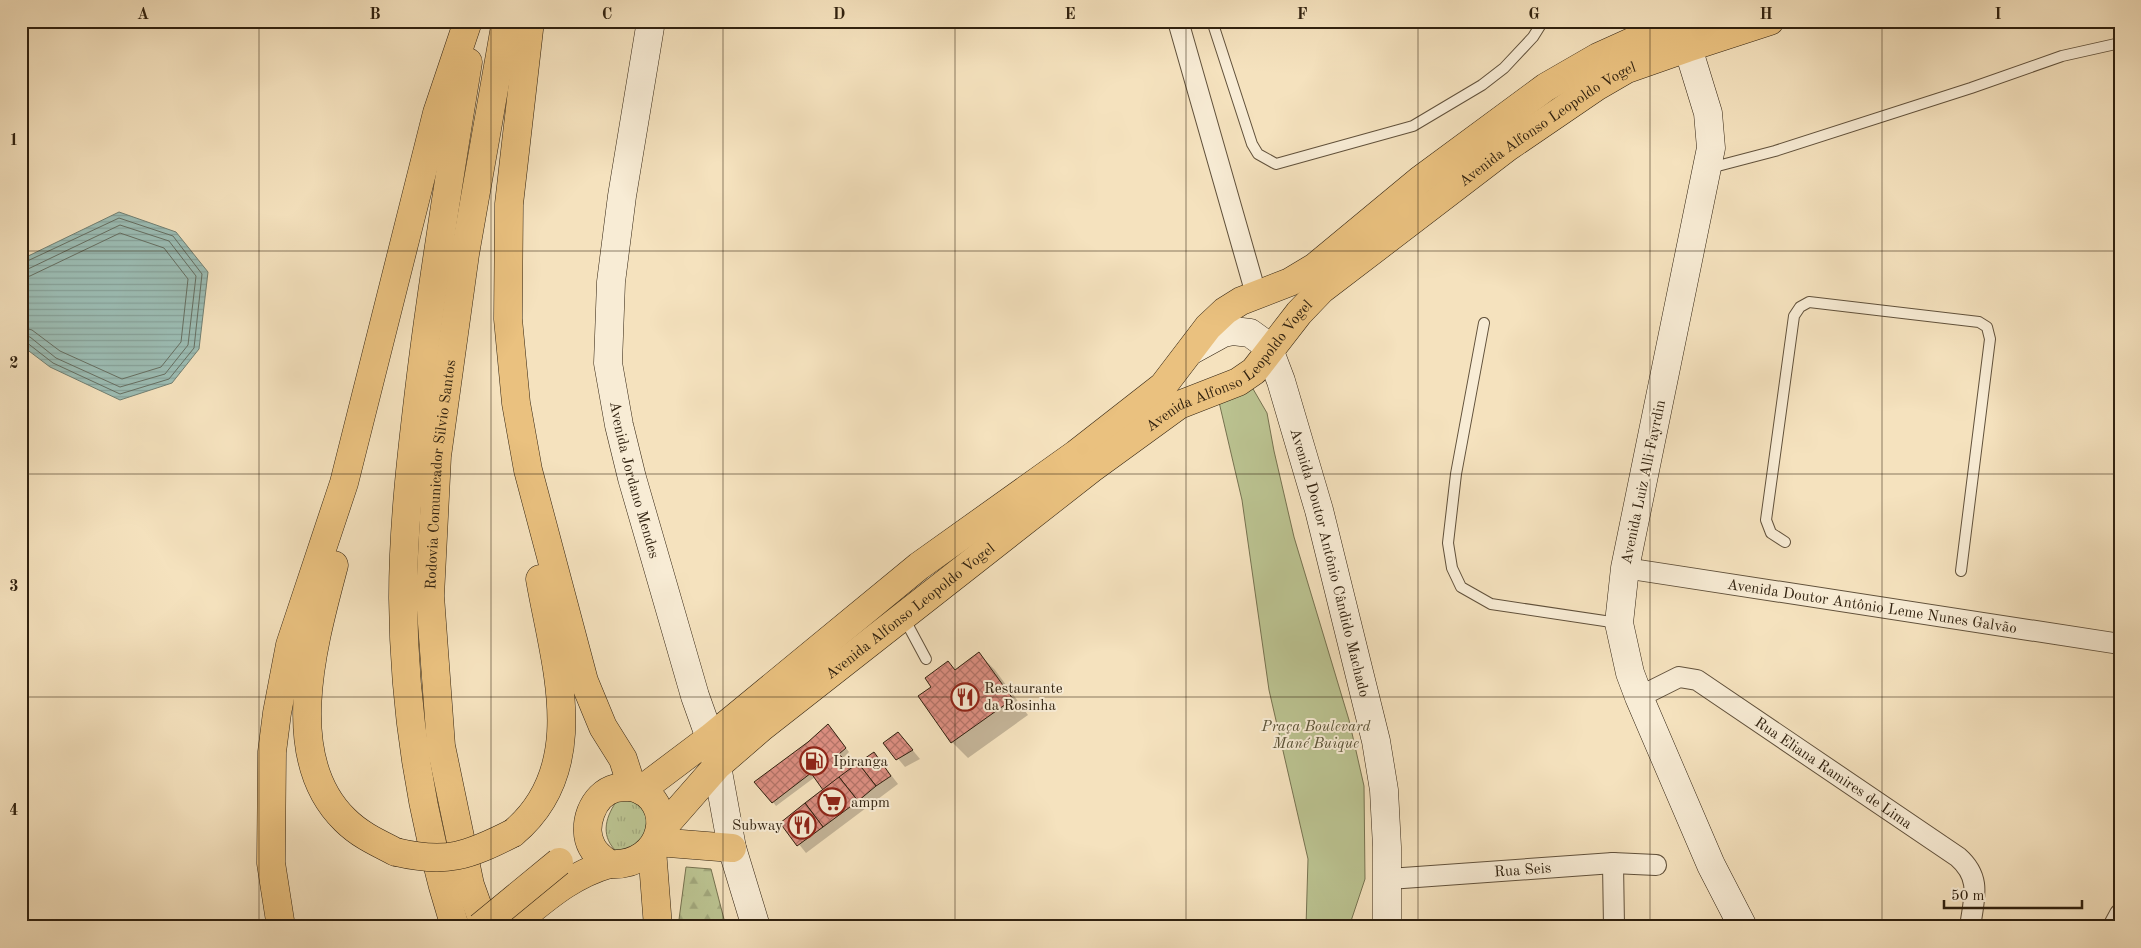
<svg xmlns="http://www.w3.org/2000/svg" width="2141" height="948" font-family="'Old Standard TT',serif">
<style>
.grass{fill:url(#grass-tufts);stroke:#767250}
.forest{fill:url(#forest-firs);stroke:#767250}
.park{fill:#bbc391;stroke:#767250}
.water{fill:url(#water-rules);stroke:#717f72}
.shadow{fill:#0003}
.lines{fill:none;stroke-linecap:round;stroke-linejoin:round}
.shore{stroke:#666f62;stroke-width:1}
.building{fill:url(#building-cross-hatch);stroke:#30210f}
.lane-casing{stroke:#61513b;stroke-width:12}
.street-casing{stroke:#61513b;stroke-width:22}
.secondary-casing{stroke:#30210f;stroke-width:29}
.primary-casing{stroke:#30210f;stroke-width:29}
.highway-casing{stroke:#30210f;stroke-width:29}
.lane{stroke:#f8ecd5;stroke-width:10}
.street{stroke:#f8ecd5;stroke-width:20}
.secondary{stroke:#f8ecd5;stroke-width:28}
.primary{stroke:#eac17f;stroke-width:28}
.highway{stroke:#eac17f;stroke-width:28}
.primary-bridge-casing{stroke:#30210f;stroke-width:29;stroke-linecap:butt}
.highway-bridge-casing{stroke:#30210f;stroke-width:29;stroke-linecap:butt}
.primary-bridge{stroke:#eac17f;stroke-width:28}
.highway-bridge{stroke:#eac17f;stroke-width:28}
.grid{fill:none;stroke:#30210f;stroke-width:1;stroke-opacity:0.55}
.labels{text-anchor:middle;stroke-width:4;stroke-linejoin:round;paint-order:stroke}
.street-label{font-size:15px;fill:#30210f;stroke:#f8ecd5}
.poi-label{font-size:15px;fill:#30210f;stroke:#f8ecd5;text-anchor:start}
.park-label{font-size:15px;font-style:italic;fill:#5a5236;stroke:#f8ecd5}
.neatline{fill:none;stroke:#30210f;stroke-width:2}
.grid-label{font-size:16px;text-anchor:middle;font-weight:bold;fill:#30210f}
</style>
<defs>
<pattern id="grass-tufts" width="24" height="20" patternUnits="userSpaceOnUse" patternTransform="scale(1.25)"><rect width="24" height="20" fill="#bbc391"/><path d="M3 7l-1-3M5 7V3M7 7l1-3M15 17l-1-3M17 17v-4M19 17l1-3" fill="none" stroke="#a1a77c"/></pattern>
<pattern id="forest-firs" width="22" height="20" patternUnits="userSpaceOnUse" patternTransform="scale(1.25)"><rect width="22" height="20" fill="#bbc391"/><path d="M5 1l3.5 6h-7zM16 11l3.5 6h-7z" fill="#a1a77c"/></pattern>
<pattern id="water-rules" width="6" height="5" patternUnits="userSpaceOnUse" patternTransform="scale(1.25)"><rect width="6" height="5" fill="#9cbdb4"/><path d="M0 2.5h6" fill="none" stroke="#87a29a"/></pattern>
<pattern id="building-cross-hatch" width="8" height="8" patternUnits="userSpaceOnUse" patternTransform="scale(1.25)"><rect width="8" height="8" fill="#dd8f82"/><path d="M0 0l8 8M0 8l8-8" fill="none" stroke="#b47469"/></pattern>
</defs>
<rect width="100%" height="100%" fill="#f5e2be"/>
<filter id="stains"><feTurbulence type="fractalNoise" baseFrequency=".004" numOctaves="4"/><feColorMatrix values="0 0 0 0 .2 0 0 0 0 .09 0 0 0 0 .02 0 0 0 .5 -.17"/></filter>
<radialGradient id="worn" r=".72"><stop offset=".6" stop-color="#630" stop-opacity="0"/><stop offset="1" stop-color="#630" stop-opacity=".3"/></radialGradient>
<path class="grass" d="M 618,799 L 649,803 L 645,835 L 632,850 L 615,850 C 600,834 606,816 618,799 Z"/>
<path class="forest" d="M 686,867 L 711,869 L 726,927 L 678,927 Z"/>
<path class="park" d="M 1249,382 L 1267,413 L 1274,451 L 1294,537 L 1349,720 L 1364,786 L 1365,879 L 1349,927 L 1306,927 L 1308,859 L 1269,690 L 1242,500 L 1219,402 Z"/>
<path class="water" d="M 119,212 L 176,232 L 208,272 L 199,349 L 172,383 L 120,400 L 50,367 L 21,345 L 22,259 Z"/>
<g class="shadow">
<path d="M 979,654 L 995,670 L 1028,715 L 968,758 L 952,742 L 933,687 L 948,663 L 956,671 Z"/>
<path d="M 832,730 L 849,752 L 842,759 L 852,770 L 874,753 L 898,784 L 806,853 L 782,823 L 825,790 L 815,777 L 776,806 L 773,802 Z"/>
<path d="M 905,741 L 920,759 L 905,767 L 885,743 Z"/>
</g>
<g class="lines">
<g class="shore">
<path d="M 21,264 L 119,218 L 173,236 L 202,274 L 194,348 L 169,379 L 120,394 L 53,363 L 26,342 L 21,341"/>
<path d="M 21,270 L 28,269 L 120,225 L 169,241 L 196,276 L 188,345 L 165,374 L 120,387 L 56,358 L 30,337 L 21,335"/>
<path d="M 21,278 L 30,276 L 120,233 L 164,248 L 188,279 L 181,342 L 161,367 L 122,379 L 60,351 L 32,330 L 21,327"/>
</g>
</g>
<g class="building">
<path d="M 979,652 L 1013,699 L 951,743 L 918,696 L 931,687 L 925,678 L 948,661 L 955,670 Z"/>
<path d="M 828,724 L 846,748 L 839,754 L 852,768 L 823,790 L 811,773 L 772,803 L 754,782 L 808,742 Z"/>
<path d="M 898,732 L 913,750 L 896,760 L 883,743 Z"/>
<path d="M 874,752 L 891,776 L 876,786 L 858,763 Z"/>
<path d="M 858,763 L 876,786 L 858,801 L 839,777 Z"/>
<path d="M 839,777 L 858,801 L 823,827 L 805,803 Z"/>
<path d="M 805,803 L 823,827 L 797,846 L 780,823 Z"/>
</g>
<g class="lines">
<g class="lane-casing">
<g id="lane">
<path d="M 1212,21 L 1252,144 L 1258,154 L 1276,164 L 1413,126 L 1482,85 L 1504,68 L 1533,37 L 1543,21"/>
<path d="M 1710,168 L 1775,151 L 1971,88 L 2062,56 L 2120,43"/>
<path d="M 1484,323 L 1456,474 L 1448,543 L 1452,568 L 1461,587 L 1491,604 L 1618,623"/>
<path d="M 1785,542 L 1771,533 L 1766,520 L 1794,316 L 1800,307 L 1809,302 L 1979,322 L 1987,327 L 1990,339 L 1961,571"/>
<path d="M 904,618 L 926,659"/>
</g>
</g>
<g class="street-casing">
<g id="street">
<path d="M 1178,21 L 1256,294"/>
<path id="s1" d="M 1625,568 L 2120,644"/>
<path id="s2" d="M 1639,697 L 1679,677 L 1697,680 L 1958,857 C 1982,878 1974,898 1970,927"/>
<path d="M 1613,863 L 1614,927"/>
<path id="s3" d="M 1389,879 L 1613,863 L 1656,865"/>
<path d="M 2113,927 L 2120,914"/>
</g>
</g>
<g class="secondary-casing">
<g id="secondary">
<path id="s4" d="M 651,21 L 622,196 L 611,282 L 608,363 L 619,425 L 632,478 L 695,696 L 710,738 L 717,766 L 732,848 L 756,927"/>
<path d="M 1681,25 L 1708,113 L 1711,148 L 1625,568 L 1619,623 L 1630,673 L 1639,697 L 1711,865 L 1743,927"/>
<path id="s5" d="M 1192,350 L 1223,333 L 1233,331 L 1250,333 L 1264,343 L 1270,352 L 1281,381 L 1319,510 L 1376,741 L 1384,790 L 1387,847 L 1387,927"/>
</g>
</g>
<g class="primary-casing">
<g id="primary">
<path d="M 632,787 C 678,799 666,868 609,864 C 603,859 596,855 592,847 C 581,827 592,794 616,788 C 621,787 627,787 632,787 Z"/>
<path d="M 641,790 L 710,738 L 919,566 L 1076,454 L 1163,386 L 1208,327 L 1225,311 L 1241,301 L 1290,282 L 1315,267 L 1420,180 L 1546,87 L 1598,57 L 1649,34 L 1690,21"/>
<path id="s6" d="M 660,831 L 717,766 L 762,727 L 1091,469 L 1179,405 L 1238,382 L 1254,371 L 1299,313 L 1321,290 L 1508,147 L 1596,87 L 1627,69 L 1687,48 L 1770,21"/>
<path d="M 656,842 L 732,848"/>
<path d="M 510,927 C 543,901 568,876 609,864"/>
</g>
</g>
<g class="highway-casing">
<g id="highway">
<path d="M 530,21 L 509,204 L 508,319 L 516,403 L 528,470 L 584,681 L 603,727 L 623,759 L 632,787"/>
<path d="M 334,565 C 314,641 280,757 345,820 C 360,835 378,843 396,852"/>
<path d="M 513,833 C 591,768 555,665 540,579"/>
<path d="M 652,849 L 658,927"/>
<path d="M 281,927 L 271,863 L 272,752 L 277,713 L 290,645 L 344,483 L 437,113 L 468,21"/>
<path d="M 455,927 C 421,820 404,710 403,598 C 403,524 412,449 421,375 C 434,270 451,166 468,62"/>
<path id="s7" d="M 485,927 L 470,885 L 441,746 L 430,596 L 437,456 L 465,254 L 506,21"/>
</g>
</g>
<use href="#lane" class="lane"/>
<use href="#street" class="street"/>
<use href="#secondary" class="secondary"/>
<use href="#primary" class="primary"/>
<use href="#highway" class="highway"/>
<g class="primary-bridge-casing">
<path id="primary-bridge" d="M 480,927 L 559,862"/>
</g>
<g class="highway-bridge-casing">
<path id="highway-bridge" d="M 396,852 C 446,864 468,856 513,833"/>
</g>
<use href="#primary-bridge" class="primary-bridge"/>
<use href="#highway-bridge" class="highway-bridge"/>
</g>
<path class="grid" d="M 259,21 L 259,927M 491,21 L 491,927M 723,21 L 723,927M 955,21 L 955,927M 1186,21 L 1186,927M 1418,21 L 1418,927M 1650,21 L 1650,927M 1882,21 L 1882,927M 21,251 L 2120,251M 21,474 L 2120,474M 21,697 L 2120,697"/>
<defs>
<g id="restaurant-ring" transform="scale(1.4375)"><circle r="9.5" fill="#f8ecd5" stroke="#8f2418" stroke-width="1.5"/><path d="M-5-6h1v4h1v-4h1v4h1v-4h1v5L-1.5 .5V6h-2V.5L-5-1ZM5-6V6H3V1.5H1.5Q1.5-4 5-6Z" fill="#8f2418"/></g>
<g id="fuel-ring" transform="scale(1.4375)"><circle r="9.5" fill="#f8ecd5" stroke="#8f2418" stroke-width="1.5"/><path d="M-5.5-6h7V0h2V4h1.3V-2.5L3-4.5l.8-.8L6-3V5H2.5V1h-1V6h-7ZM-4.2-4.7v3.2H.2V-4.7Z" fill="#8f2418"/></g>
<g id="supermarket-ring" transform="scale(1.4375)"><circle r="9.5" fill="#f8ecd5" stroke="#8f2418" stroke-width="1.5"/><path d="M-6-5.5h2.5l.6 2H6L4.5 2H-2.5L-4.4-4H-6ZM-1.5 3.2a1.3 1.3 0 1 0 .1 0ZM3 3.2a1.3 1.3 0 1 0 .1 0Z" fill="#8f2418"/></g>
</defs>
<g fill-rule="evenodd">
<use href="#restaurant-ring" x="965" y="697"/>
<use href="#fuel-ring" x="814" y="761"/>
<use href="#supermarket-ring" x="832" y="802"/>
<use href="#restaurant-ring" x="802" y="825"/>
</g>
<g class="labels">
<g class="street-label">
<text dy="5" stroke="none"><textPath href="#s6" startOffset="1142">Avenida Alfonso Leopoldo Vogel</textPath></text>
<text dy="5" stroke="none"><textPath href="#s6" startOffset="739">Avenida Alfonso Leopoldo Vogel</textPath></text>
<text dy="5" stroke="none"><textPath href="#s7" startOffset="459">Rodovia Comunicador Silvio Santos</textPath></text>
<text dy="5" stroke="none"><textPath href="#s4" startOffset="465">Avenida Jordano Mendes</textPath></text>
<text transform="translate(1643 482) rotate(-78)" y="5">Avenida Luiz Alli Fayrdin</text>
<text dy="5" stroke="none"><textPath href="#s5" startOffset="310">Avenida Doutor Antônio Cândido Machado</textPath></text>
<text dy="5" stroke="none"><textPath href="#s1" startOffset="250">Avenida Doutor Antônio Leme Nunes Galvão</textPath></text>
<text dy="5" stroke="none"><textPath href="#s6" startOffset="334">Avenida Alfonso Leopoldo Vogel</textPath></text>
<text dy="5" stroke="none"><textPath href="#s2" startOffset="228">Rua Eliana Ramires de Lima</textPath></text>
<text dy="5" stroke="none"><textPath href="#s3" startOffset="134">Rua Seis</textPath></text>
</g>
<g class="poi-label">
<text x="984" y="693">Restaurante<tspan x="984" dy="17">da Rosinha</tspan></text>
<text x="833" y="766">Ipiranga</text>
<text x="851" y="807">ampm</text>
<text x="783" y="830" text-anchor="end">Subway</text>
</g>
<g class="park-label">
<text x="1316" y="731">Praça Boulevard<tspan x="1316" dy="17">Mané Buique</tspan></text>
</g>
</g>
<rect width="2141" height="948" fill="none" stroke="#f5e2be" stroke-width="55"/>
<path d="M1944 900v8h138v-8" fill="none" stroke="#30210f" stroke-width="2.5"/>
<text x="1951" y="900" font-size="15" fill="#30210f" stroke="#f8ecd5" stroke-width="4" paint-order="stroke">50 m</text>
<rect x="28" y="28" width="2086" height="892" class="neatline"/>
<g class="grid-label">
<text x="143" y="19">A</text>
<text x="375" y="19">B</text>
<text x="607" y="19">C</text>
<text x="839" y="19">D</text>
<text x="1070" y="19">E</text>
<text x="1302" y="19">F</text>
<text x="1534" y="19">G</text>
<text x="1766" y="19">H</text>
<text x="1998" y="19">I</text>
<text x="14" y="145">1</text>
<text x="14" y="368">2</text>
<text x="14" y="591">3</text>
<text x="14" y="815">4</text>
</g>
<rect width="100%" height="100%" filter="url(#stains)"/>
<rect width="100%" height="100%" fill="url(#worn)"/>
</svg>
